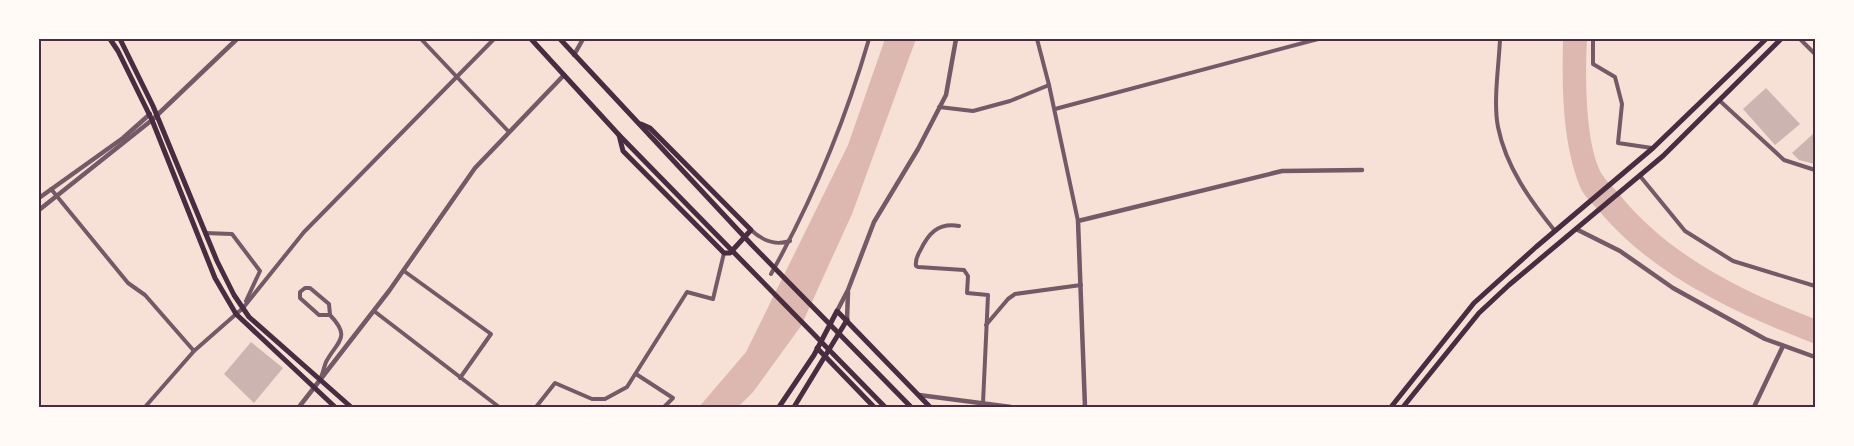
<svg xmlns="http://www.w3.org/2000/svg" width="1854" height="446" font-family="Barlow,sans-serif">
<style>
.water{fill:#dcb8b0}
.building{fill:#ccb4b1}
.lines{fill:none;stroke-linecap:round;stroke-linejoin:round}
.minor{stroke:#755966;stroke-width:4}
.tertiary{stroke:#755966;stroke-width:4.5}
.secondary{stroke:#4a2c40;stroke-width:5}
.neatline{fill:none;stroke:#4a2c40;stroke-width:2}
</style>
<rect width="100%" height="100%" fill="#f7e1d7"/>
<g class="water">
<path d="M 885,39 L 916,39 L 852,214 L 801,326 L 753,392 L 738,407 L 699,407 L 746,352 L 848,145 Z"/>
<path d="M 1563,39 L 1587,39 C 1585,74 1585,139 1600,171 C 1604,179 1613,187 1619,194 C 1669,256 1743,292 1815,319 L 1815,344 C 1738,314 1655,277 1600,212 C 1594,205 1585,197 1581,189 C 1562,143 1562,88 1563,39 Z"/>
</g>
<g class="building">
<path d="M 1766,88 L 1800,124 L 1775,145 L 1743,109 Z"/>
<path d="M 1814,133 L 1815,134 L 1815,164 L 1799,160 L 1792,153 Z"/>
<path d="M 251,342 L 283,368 L 254,403 L 224,374 Z"/>
</g>
<g class="lines">
<g class="minor">
<path d="M 421,39 L 509,132"/>
<path d="M 1037,39 L 1049,85"/>
<path d="M 1500,39 C 1499,65 1493,101 1498,127 C 1506,167 1530,200 1555,231"/>
<path d="M 1593,39 L 1593,64 L 1615,77 L 1622,104 L 1618,143 L 1652,148"/>
<path d="M 1800,39 L 1815,54"/>
<path d="M 1720,101 L 1784,160 L 1815,170"/>
<path d="M 939,107 L 973,111 L 1010,101 L 1049,85 L 1078,221"/>
<path d="M 1055,109 L 1318,39"/>
<path d="M 1640,176 L 1685,231 L 1733,261 L 1815,286"/>
<path d="M 51,189 L 128,283 L 145,295 L 194,351"/>
<path d="M 959,226 C 938,222 928,234 920,251 C 917,256 915,260 916,266 L 918,267 L 964,270 L 968,276 L 967,293 L 988,295 L 983,403"/>
<path d="M 751,230 C 763,241 775,246 790,241"/>
<path d="M 205,233 L 232,234 L 260,271 L 246,301"/>
<path d="M 404,271 L 491,334 L 460,378"/>
<path d="M 771,274 C 812,201 846,118 869,39"/>
<path d="M 374,311 L 499,407"/>
<path d="M 986,325 L 1008,299 L 1015,294 L 1081,285"/>
<path d="M 636,374 L 673,398 L 664,407"/>
<path d="M 321,377 C 323,373 324,367 326,362 C 337,341 352,338 330,315 L 329,304 L 310,288 L 305,288 L 300,292 L 300,298 L 319,315 L 330,315"/>
<path d="M 145,407 L 194,351 L 243,308 L 304,232 L 494,39"/>
<path d="M 536,407 L 555,383 L 592,399 L 605,399 L 627,387 L 687,292 L 713,299 L 724,253"/>
</g>
<g class="tertiary">
<path d="M 574,55 L 583,39"/>
<path d="M 39,198 L 123,138 L 150,114"/>
<path d="M 39,210 L 152,120 L 237,39"/>
<path d="M 1576,229 L 1620,251 L 1673,288 L 1765,339 L 1815,357"/>
<path d="M 837,311 L 848,290 L 874,222 L 918,149 L 946,95 L 956,39"/>
<path d="M 847,320 L 848,292"/>
<path d="M 919,395 L 1011,407"/>
<path d="M 299,407 L 389,291 L 475,168 L 564,75"/>
<path d="M 1085,407 L 1078,221 L 1282,171 L 1362,170"/>
<path d="M 1754,407 L 1783,346"/>
</g>
<g class="secondary">
<path d="M 110,39 L 118,51 L 152,120 L 215,278 L 236,314 L 335,407"/>
<path d="M 120,39 L 153,106 L 217,261 L 234,295 L 249,317 L 351,407"/>
<path d="M 531,39 L 619,135 L 885,407"/>
<path d="M 560,39 L 752,245 L 911,407"/>
<path d="M 619,135 L 623,151 L 724,253 L 730,253 L 751,230 L 650,128 L 641,124"/>
<path d="M 817,348 L 874,407"/>
<path d="M 779,407 L 814,355 L 837,311 L 930,407"/>
<path d="M 794,407 L 847,320"/>
<path d="M 1391,407 L 1474,303 L 1536,247 L 1653,148 L 1766,39"/>
<path d="M 1403,407 L 1479,313 L 1509,285 L 1663,156 L 1781,39"/>
</g>
</g>
<rect width="1854" height="446" fill="none" stroke="#fffaf5" stroke-width="80"/>
<rect x="40" y="40" width="1774" height="366" class="neatline"/>
</svg>
